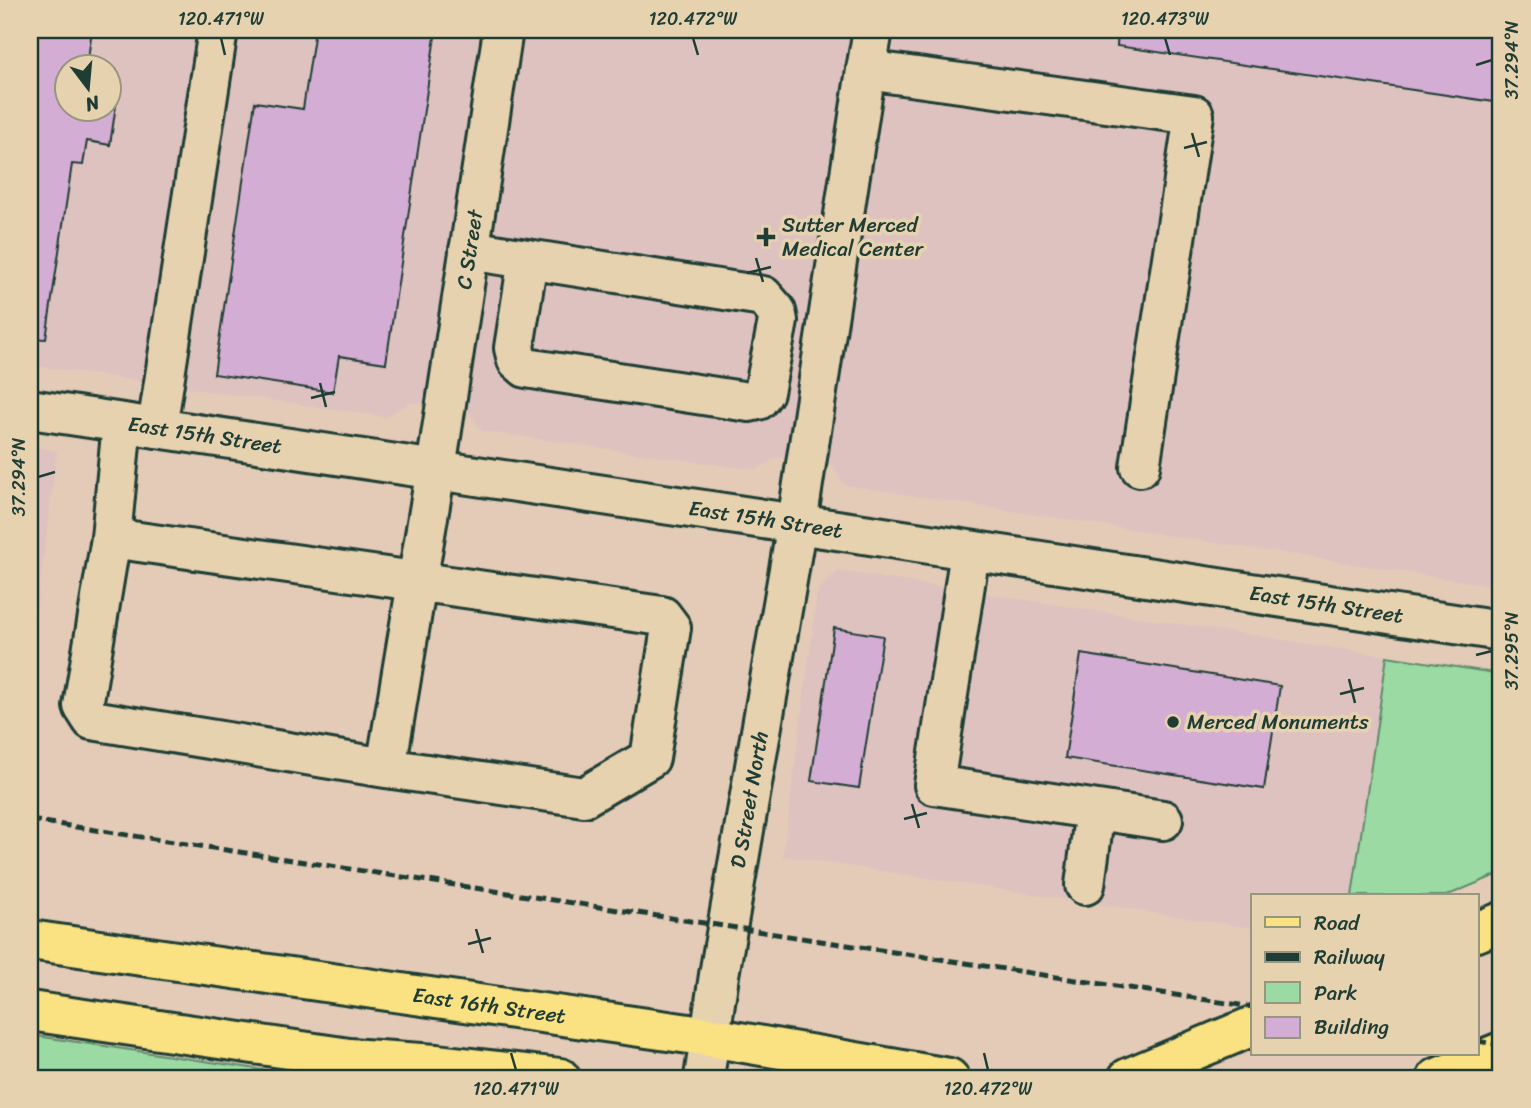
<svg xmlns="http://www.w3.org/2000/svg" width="1531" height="1108" font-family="Sriracha,sans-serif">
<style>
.built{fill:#dec2c0;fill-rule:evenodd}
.green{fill:#9bdaa3;stroke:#5d8c6c;stroke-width:2}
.building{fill:#d4add5;stroke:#1f3d34;stroke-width:2}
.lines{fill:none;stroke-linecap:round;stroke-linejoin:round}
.minor-casing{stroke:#1f3d34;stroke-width:44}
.major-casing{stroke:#1f3d34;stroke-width:44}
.highway-casing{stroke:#1f3d34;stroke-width:44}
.minor{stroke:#e7d2b0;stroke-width:38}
.major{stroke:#fae181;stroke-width:38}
.highway{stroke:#fae181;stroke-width:38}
.rail{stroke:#1f3d34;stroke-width:5;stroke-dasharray:10 5;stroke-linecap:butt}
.ticks{fill:none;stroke:#1f3d34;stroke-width:2.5}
.poi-dot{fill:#1f3d34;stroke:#e7d2b0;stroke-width:2.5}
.labels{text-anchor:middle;stroke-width:7;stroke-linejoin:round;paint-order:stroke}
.poi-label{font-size:21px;fill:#1f3d34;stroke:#e7d2b0;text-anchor:start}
.street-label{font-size:21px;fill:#1f3d34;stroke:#e7d2b0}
.neatline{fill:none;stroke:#1f3d34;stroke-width:2.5}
.ticks-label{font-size:18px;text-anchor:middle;fill:#1f3d34}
</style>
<rect width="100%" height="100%" fill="#e3cbb7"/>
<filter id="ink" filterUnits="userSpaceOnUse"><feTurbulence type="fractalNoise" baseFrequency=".0143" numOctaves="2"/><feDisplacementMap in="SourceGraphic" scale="14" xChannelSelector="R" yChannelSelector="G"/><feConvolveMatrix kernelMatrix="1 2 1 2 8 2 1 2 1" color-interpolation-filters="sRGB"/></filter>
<g filter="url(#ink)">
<g class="built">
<path d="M 30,30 L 1501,30 L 1501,587 L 845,485 L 831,464 L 778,457 L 755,470 L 482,431 L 468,411 L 411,402 L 386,417 L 30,365 ZM 66,66 L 108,66 L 108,108 L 66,108 Z"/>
<path d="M 30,446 L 57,451 L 30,662 Z"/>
<path d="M 838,571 L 1387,656 L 1352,896 L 1253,896 L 1253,928 L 783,856 L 818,589 Z"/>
</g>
<g class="green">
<path d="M 1387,656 L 1501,674 L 1501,873 L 1446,896 L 1352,896 Z"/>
<path d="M 30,1035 L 270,1071 L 273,1078 L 30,1078 Z"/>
</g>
<g class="building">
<path d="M 30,30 L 92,30 L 87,66 L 66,66 L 66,108 L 108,108 L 108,104 L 116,105 L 110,145 L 87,141 L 83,165 L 72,164 L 46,339 L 30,338 Z"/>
<path d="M 315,30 L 436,30 L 386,363 L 339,356 L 333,392 L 214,374 L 255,102 L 303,109 Z"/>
<path d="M 1118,30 L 1501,30 L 1501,103 L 1117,46 Z"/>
<path d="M 834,628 L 883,636 L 859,788 L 811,781 Z"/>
<path d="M 1081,654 L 1280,686 L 1264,789 L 1065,758 Z"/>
</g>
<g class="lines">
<g class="minor-casing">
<g id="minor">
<path d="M 866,70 L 873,30"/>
<path d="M 469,250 L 763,296 L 776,311 L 778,321 L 764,392 L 758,400 L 749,402 L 526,368 L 517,360 L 514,348 L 528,259"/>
<path id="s1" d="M 30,409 C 520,482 1011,556 1501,631"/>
<path d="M 157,428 L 218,30"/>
<path d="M 111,538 L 122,423"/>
<path d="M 970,552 L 934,785 L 1163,820"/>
<path id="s2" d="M 386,768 L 92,720 L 83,706 L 111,538 L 662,616 L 671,628 L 650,758 L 584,797 L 386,768 C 403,668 419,569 436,469 L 503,30"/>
<path d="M 1085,885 L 1095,810"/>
<path id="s3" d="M 704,1078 L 719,975 L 797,523 L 866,70 L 1194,115 L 1140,467"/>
</g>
</g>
<g class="major-casing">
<g id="major">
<path id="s4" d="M 30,940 L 710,1037 L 949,1078"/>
<path d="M 30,1011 L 349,1058 L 436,1064 L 560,1078"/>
</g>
</g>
<g class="highway-casing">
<g id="highway">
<path d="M 1477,932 L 1501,922"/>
<path d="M 1128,1078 L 1253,1026"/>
<path d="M 1437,1078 L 1501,1052"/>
</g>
</g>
<use href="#minor" class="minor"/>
<use href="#major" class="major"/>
<use href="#highway" class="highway"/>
<g class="rail">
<path d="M 30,820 L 1253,1007"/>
<path d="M 1477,1041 L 1501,1045"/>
</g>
</g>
</g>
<path class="ticks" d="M 221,38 L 225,55M 693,38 L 698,55M 1165,38 L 1170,55M 1476,65 L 1492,60M 1192,133 L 1199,157M 1184,148 L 1207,142M 756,258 L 763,282M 747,273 L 771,267M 320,383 L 326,407M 311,398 L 335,392M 38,477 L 55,472M 1476,655 L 1492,651M 1349,679 L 1355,703M 1340,694 L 1364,688M 912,804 L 919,828M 904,819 L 927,813M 476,929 L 483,953M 468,944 L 491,938M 511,1053 L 516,1070M 984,1053 L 988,1070"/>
<g class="poi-dot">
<path d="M762.5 226.5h7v7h7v7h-7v7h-7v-7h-7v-7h7z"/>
<circle cx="1173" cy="722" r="7"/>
</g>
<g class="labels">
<g class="poi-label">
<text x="782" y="232">Sutter Merced<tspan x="782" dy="24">Medical Center</tspan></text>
<text x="1187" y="729">Merced Monuments</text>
</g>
<g class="street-label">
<text dy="7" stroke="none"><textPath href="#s2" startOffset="1990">C Street</textPath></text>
<text dy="7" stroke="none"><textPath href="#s1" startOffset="177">East 15th Street</textPath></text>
<text dy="7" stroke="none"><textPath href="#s1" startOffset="744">East 15th Street</textPath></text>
<text dy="7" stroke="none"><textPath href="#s1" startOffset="1311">East 15th Street</textPath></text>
<text dy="7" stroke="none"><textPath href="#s3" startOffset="282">D Street North</textPath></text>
<text dy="7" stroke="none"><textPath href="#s4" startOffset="464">East 16th Street</textPath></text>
</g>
</g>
<rect width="1531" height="1108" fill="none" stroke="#e7d2b0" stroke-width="77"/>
<rect x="1251" y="894" width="228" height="161" fill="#e7d2b0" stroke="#97967e" stroke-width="2"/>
<rect x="1265" y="917" width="35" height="10" fill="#fae181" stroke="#97967e" stroke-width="2"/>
<text x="1314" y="930" font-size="21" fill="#1f3d34">Road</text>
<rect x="1265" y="952" width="35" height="10" fill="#1f3d34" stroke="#97967e" stroke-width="2"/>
<text x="1314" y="964" font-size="21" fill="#1f3d34">Railway</text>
<rect x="1265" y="982" width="35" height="21" fill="#9bdaa3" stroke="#97967e" stroke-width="2"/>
<text x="1314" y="1000" font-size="21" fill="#1f3d34">Park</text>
<rect x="1265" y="1017" width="35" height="21" fill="#d4add5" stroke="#97967e" stroke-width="2"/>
<text x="1314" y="1034" font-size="21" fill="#1f3d34">Building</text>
<g transform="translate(88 88) rotate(164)"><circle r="33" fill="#e7d2b0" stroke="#97967e" stroke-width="2"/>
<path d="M0-5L12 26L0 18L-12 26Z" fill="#1f3d34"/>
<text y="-10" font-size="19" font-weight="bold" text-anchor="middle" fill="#1f3d34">N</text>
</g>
<rect x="38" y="38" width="1454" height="1032" class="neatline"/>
<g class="ticks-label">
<text x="221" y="25">120.471°W</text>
<text x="693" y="25">120.472°W</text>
<text x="1165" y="25">120.473°W</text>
<text transform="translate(1512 60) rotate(-90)" y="6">37.294°N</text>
<text transform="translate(19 477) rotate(-90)" y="6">37.294°N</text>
<text transform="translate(1512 651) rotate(-90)" y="6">37.295°N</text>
<text x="516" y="1095">120.471°W</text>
<text x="988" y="1095">120.472°W</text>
</g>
</svg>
